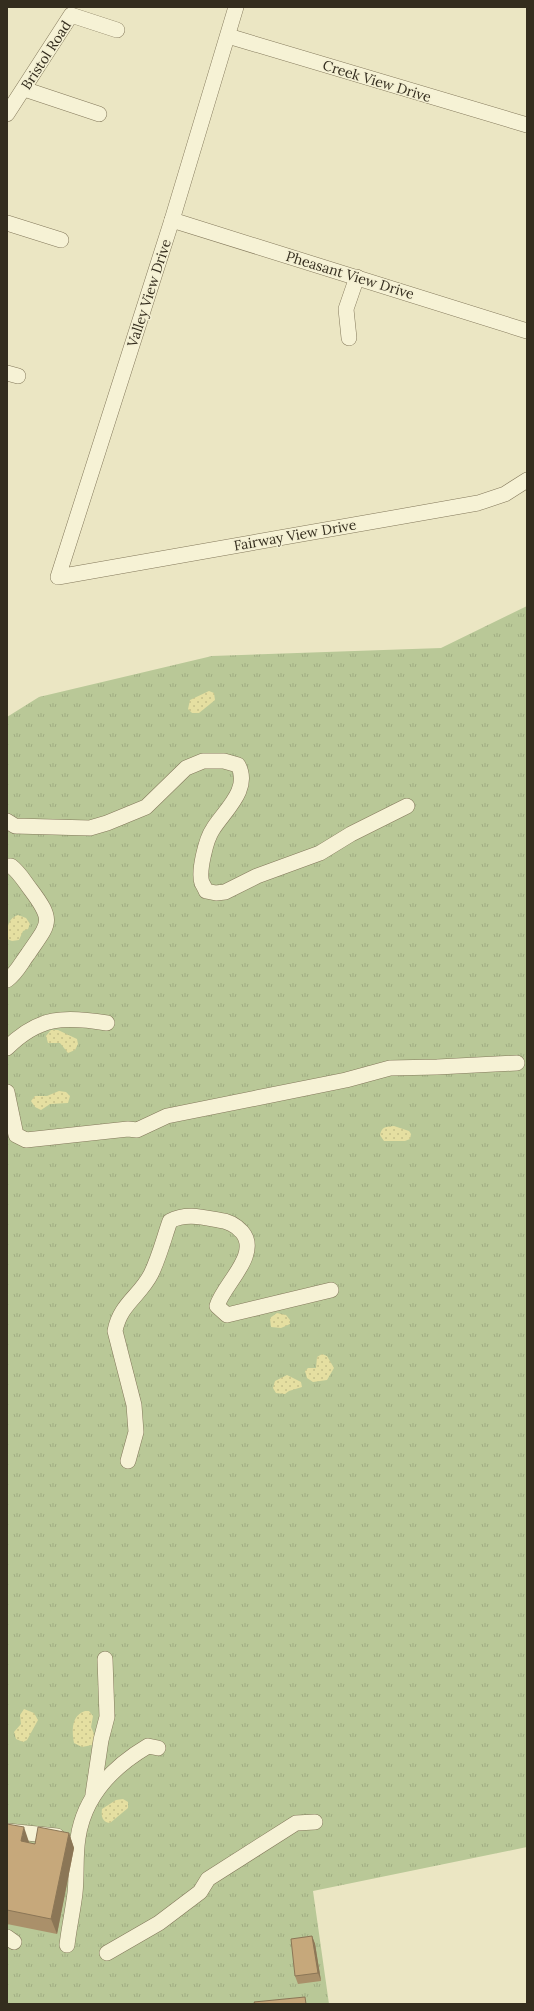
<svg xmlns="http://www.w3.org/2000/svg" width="534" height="2011" font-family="Lora,serif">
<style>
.grass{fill:url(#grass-tufts)}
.sand{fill:url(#sand-dots)}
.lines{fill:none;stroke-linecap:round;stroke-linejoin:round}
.minor-casing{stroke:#83785b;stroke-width:16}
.minor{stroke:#f6f2d5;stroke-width:15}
.wall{fill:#aa906a}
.shaded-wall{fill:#8b7656}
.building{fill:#c6a87b;stroke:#8b7656}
.labels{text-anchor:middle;stroke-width:3;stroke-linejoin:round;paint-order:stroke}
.street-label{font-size:14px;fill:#342d1e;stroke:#f3efd2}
</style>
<defs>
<pattern id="grass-tufts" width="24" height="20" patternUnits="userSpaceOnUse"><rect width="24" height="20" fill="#b9c897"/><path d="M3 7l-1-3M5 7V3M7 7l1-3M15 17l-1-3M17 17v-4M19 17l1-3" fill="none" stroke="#a0ac82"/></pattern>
<pattern id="sand-dots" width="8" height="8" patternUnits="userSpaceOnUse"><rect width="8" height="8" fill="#e5dfa1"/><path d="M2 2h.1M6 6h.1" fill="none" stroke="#c5c08a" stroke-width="1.8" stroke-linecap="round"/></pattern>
</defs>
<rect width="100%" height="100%" fill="#ebe6c3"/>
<path class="grass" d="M 527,606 L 527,1847 L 313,1891 L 329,2004 L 7,2004 L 7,717 L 39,697 L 212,656 L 441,648 Z"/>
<g class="sand">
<path d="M 209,691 L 214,693 L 215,700 L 199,713 L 192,713 L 188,709 L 190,700 Z"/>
<path d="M 18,915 L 26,918 L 30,924 L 28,929 L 23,931 L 19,940 L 12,941 L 7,939 C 7,929 7,919 18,915 Z"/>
<path d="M 51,1030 L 58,1030 L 77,1039 L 78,1044 L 75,1050 L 68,1053 L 60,1043 L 48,1043 L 46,1036 Z"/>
<path d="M 59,1091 L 66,1092 L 70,1096 L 68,1103 L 50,1104 L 41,1110 L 35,1107 L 31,1101 L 35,1096 L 47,1096 Z"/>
<path d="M 394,1126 L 409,1131 L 411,1134 L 410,1139 L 405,1141 L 384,1141 L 380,1135 C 382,1126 386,1127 394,1126 Z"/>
<path d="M 277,1313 L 286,1315 L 290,1320 L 290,1324 L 281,1328 L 271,1327 L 270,1318 Z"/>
<path d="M 322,1354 L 327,1356 L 334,1368 L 327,1380 L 313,1382 L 307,1378 L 305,1371 L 308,1368 L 316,1368 L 317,1357 Z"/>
<path d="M 287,1375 L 301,1382 L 302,1387 L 289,1391 L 285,1394 L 276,1393 L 273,1388 L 275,1381 Z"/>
<path d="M 24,1709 L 34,1713 L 38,1720 L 27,1740 L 23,1742 L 16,1739 L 14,1732 L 21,1724 L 20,1715 Z"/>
<path d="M 85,1711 L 89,1711 L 93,1716 L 91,1727 L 95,1736 L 92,1745 L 82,1747 L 74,1743 C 72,1730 71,1716 85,1711 Z"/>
<path d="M 123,1799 L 128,1802 L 128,1808 L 110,1823 C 102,1822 101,1816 102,1809 L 116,1800 Z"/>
</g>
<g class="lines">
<g class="minor-casing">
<g id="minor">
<path d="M 236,7 L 172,220 L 58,577 L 478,503 L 505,494 L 527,480"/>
<path d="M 228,36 L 527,125"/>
<path d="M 24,89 L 99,114"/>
<path d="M 7,114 L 71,15 L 117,30"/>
<path d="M 172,220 L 527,331"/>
<path d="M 7,223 L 61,240"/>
<path d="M 349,338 L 346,309 L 357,277"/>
<path d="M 7,373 L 18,376"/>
<path d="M 7,821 L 15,826 L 90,828 L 107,823 L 146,807 L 186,768 L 203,761 L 224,761 L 238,765 C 251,789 225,810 213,829 C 206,839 198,872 202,883 C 203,885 205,888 206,891 L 216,893 L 225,892 L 257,876 L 320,853 L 351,834 L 407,806"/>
<path d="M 7,866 L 11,866 C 20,873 24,881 31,890 C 55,922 49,923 28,954 C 21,963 17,973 7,980"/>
<path d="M 7,1048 C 39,1016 65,1016 107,1023"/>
<path d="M 7,1092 L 16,1135 L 26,1140 L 128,1129 L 137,1130 L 167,1116 L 346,1080 L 390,1068 L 437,1067 L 517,1063"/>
<path d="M 128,1461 L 136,1432 L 134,1405 L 115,1331 C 120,1304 140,1296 151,1274 C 159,1258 164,1238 170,1221 C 185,1213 202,1217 218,1220 C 228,1221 236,1225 242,1232 C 261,1254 223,1285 217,1306 L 227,1315 L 331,1290"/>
<path d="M 93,1794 L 101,1740 L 107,1717 L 105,1659"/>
<path d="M 7,1831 L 57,1836"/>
<path d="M 7,1937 L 14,1942"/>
<path d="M 67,1945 C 69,1928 73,1910 75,1893 C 77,1875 75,1856 78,1838 C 84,1796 114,1766 148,1746 L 158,1748"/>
<path d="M 107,1953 L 159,1923 L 200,1892 L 208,1879 L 296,1823 L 315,1822"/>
</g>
</g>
<use href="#minor" class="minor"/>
</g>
<g class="wall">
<path d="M 7,1824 L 29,1842 L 29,1843 L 35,1844 L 69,1833 L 74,1848 L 57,1934 L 7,1924 Z"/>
<path d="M 312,1936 L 315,1944 L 321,1981 L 298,1984 L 295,1976 Z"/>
</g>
<g class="shaded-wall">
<path d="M 24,1827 L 29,1842 L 26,1856 L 21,1841 Z"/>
<path d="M 69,1833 L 74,1848 L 57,1934 L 51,1919 Z"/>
<path d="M 312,1936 L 315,1944 L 321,1981 L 318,1973 Z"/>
</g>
<g class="building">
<path d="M 7,1824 L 24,1827 L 21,1841 L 35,1844 L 38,1827 L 69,1833 L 51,1919 L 7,1910 Z"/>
<path d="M 312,1936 L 318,1973 L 295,1976 L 291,1939 Z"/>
<path d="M 305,1997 L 306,2004 L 255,2004 L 254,2002 Z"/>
</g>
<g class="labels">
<g class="street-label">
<text transform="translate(46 55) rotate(-57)" y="5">Bristol Road</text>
<text transform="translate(377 81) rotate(17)" y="5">Creek View Drive</text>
<text transform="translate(350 275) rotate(17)" y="5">Pheasant View Drive</text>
<text transform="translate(149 293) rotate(-72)" y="5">Valley View Drive</text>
<text transform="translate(295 535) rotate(-10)" y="5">Fairway View Drive</text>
</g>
</g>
<rect width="534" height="2011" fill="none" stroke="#342d1e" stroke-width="16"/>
</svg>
